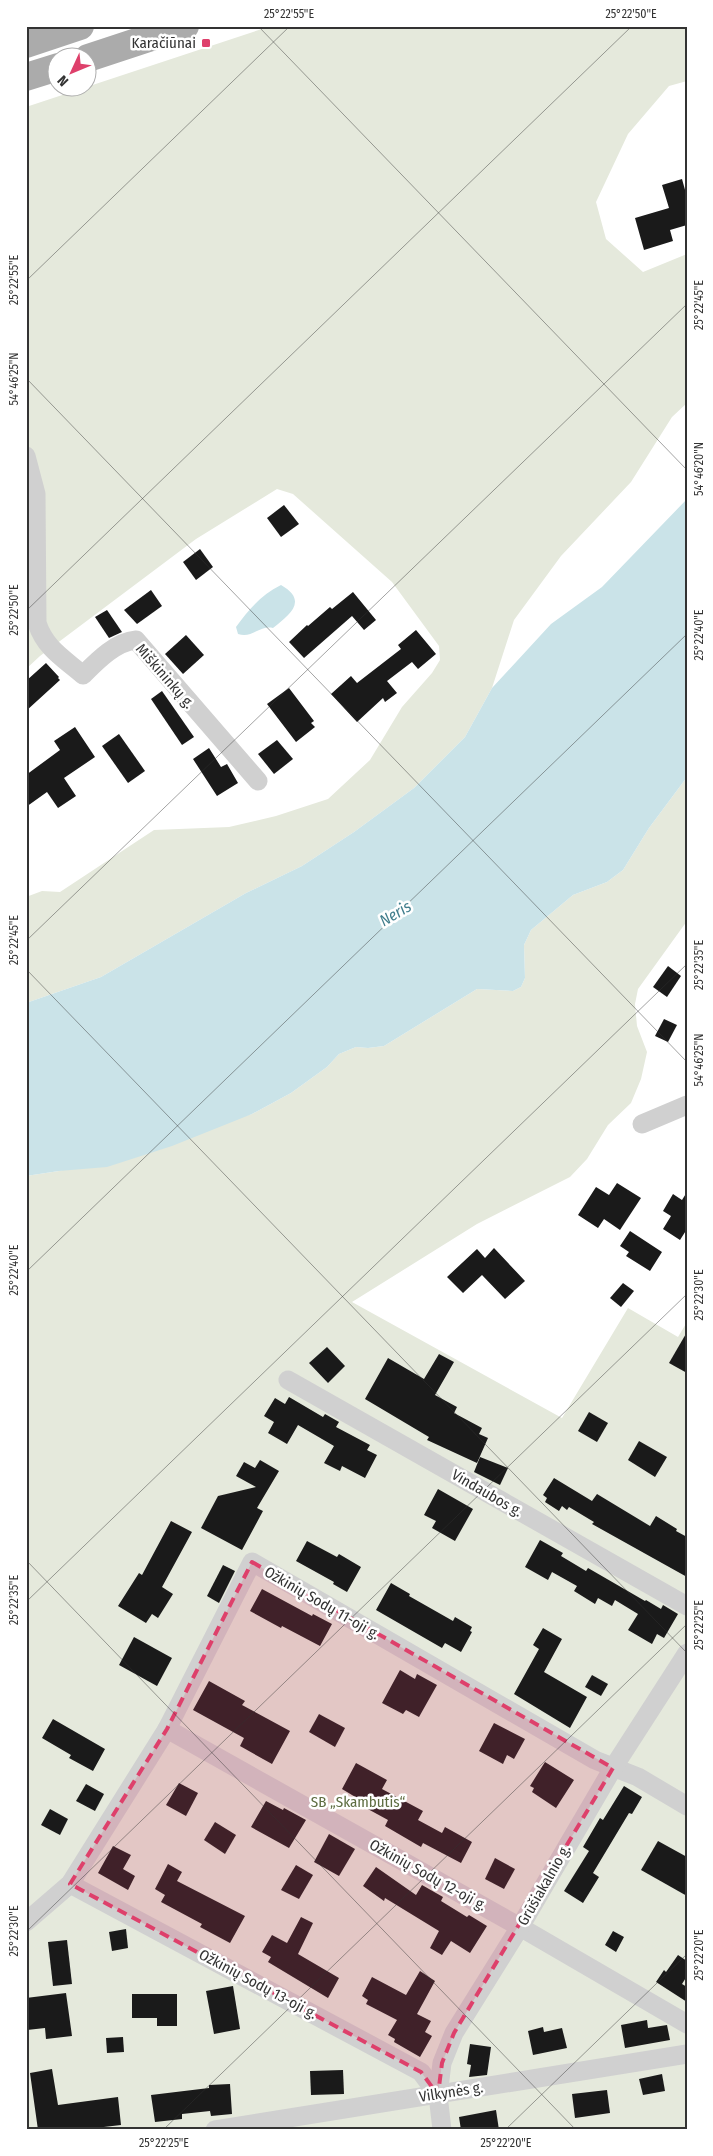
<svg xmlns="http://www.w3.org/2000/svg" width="713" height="2156" font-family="'Fira Sans Condensed',sans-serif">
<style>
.green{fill:#e5e9dc}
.water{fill:#cae3e8}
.building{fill:#1a1a1a}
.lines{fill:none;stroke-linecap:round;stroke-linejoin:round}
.street{stroke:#d0d0d0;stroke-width:19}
.primary{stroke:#ababab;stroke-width:28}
.marked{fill:#de406b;fill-opacity:0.2;stroke:#de406b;stroke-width:4;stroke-dasharray:10 6;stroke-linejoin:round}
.ticks{fill:none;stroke:#333;stroke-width:1;stroke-opacity:0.45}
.poi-dot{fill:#de406b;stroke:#fff;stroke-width:2}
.labels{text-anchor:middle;stroke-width:5;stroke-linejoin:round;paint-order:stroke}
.poi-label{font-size:15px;fill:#333;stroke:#fff;text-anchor:end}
.street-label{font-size:15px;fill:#333;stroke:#fff}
.park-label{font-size:15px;fill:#5e6d41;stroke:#fff}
.water-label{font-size:16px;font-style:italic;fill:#407d8c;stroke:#fff}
.neatline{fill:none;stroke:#333;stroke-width:2}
.ticks-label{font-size:12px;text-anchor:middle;fill:#333}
</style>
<rect width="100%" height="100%" fill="#fff"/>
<g class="green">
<path d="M 271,26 L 687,26 L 687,81 L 669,86 L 628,134 L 596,202 L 606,239 L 643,272 L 687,254 L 687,403 L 672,417 L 631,482 L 561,556 L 514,620 L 492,688 L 465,737 L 414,788 L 354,832 L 302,866 L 246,893 L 101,977 L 26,1003 L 26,897 L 42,891 L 60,892 L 154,830 L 229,827 L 276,816 L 328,799 L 370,760 L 402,707 L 432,673 L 440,660 L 439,646 L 392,582 L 293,494 L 277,489 L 196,539 L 40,656 L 26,669 L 26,107 Z"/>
<path d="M 687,777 L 687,921 L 638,989 L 635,1004 L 637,1026 L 647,1052 L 641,1079 L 631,1103 L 608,1125 L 587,1159 L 570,1177 L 477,1224 L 352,1302 L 562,1418 L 628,1308 L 678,1337 L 687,1322 L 687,2130 L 26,2130 L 26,1176 L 59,1171 L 252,1114 L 291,1093 L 327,1067 L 339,1054 L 356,1047 L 368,1048 L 384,1046 L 477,989 L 513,991 L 521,987 L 525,978 L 524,945 L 531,930 L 573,895 L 607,882 L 623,870 L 649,828 Z"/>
</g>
<g class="water">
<path d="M 687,499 L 687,777 L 649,828 L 623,870 L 607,882 L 573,895 L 531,930 L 524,945 L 525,978 L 521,987 L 513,991 L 477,989 L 384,1046 L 368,1048 L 356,1047 L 339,1054 L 327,1067 L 291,1093 L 252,1114 L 172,1146 L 107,1167 L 59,1171 L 26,1176 L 26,1003 L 101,977 L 246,893 L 302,866 L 354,832 L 414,788 L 465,737 L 492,688 L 551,624 L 602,587 Z"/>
<path d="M 281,585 C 309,601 289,615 273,628 C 259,625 252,639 238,634 L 236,627 C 249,609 261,595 281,585 Z"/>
</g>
<g class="building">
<path d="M 682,179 L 687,197 L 687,225 L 670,230 L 673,241 L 644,250 L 635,218 L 669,208 L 662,185 Z"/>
<path d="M 284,505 L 299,524 L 281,537 L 267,518 Z"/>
<path d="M 200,549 L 213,567 L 196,580 L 183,562 Z"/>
<path d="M 151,590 L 162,606 L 137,624 L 124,610 Z"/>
<path d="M 353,592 L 376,620 L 364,630 L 352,616 L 304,658 L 289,642 L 307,625 L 308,626 L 330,607 L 332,609 Z"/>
<path d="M 107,610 L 122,632 L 109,638 L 95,617 Z"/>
<path d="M 416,630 L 436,654 L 418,669 L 412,662 L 387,681 L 397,693 L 385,702 L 383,698 L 357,722 L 331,694 L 351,676 L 357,683 L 401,649 L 398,645 Z"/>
<path d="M 186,635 L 204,655 L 183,674 L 165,654 Z"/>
<path d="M 46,663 L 59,677 L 58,678 L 60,680 L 26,711 L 26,681 Z"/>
<path d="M 289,688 L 314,721 L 311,723 L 315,727 L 296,742 L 267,704 Z"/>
<path d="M 162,691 L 194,737 L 182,745 L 151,699 Z"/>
<path d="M 75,727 L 95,757 L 64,778 L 76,796 L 58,808 L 47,792 L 26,807 L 26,775 L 60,750 L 54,741 Z"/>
<path d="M 119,734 L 145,771 L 128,783 L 102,746 Z"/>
<path d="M 277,740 L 293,759 L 274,774 L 258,754 Z"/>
<path d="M 209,748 L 221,767 L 227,764 L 238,783 L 217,796 L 193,759 Z"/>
<path d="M 668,966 L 681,976 L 667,997 L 653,987 Z"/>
<path d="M 664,1019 L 677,1025 L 668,1042 L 655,1036 Z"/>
<path d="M 617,1183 L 641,1198 L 620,1230 L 604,1219 L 598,1228 L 578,1215 L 596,1187 L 609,1195 Z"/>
<path d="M 687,1192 L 687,1229 L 680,1240 L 663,1229 L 671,1216 L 663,1211 L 673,1194 L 682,1200 Z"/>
<path d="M 630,1231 L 662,1252 L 650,1271 L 626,1256 L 629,1252 L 620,1246 Z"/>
<path d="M 494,1248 L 525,1281 L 505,1299 L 482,1275 L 463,1293 L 447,1277 L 477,1249 L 485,1258 Z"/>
<path d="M 623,1283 L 634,1291 L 621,1307 L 610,1298 Z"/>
<path d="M 687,1332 L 687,1373 L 669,1363 Z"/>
<path d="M 327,1347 L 345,1366 L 328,1383 L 309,1363 Z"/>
<path d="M 439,1354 L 454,1362 L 435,1395 L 457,1407 L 454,1413 L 482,1428 L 479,1434 L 488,1438 L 477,1463 L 427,1440 L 429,1437 L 365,1399 L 388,1358 L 424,1379 Z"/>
<path d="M 289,1397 L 323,1417 L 325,1414 L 339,1422 L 336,1427 L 370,1445 L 367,1450 L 377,1455 L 365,1478 L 342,1466 L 340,1471 L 324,1463 L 334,1446 L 298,1425 L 287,1444 L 268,1433 L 274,1422 L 264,1416 L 275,1398 L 285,1404 Z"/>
<path d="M 589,1412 L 608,1423 L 597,1442 L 578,1431 Z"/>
<path d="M 639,1441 L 667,1457 L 655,1477 L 628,1460 Z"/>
<path d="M 480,1457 L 508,1468 L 500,1485 L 474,1472 Z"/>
<path d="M 260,1460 L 279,1471 L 257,1508 L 263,1511 L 242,1550 L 201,1528 L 218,1496 L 256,1487 L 236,1476 L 244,1462 L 255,1468 Z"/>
<path d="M 554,1478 L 592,1501 L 597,1494 L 650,1526 L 656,1516 L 677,1529 L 676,1531 L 687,1537 L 687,1577 L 592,1524 L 594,1522 L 569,1507 L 567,1510 L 562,1506 L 559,1511 L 545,1502 L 547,1498 L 543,1495 Z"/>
<path d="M 438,1489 L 473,1509 L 455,1541 L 432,1528 L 436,1521 L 424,1515 Z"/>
<path d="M 171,1521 L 192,1532 L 162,1587 L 173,1594 L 158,1618 L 152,1614 L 146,1623 L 118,1606 L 139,1573 L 142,1575 Z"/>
<path d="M 540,1540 L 563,1553 L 561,1556 L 586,1571 L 588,1568 L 645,1601 L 646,1600 L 661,1609 L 663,1605 L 678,1614 L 664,1638 L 657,1634 L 652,1644 L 628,1630 L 638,1614 L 615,1600 L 612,1606 L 598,1598 L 595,1604 L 574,1591 L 577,1586 L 552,1572 L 548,1580 L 525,1567 Z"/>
<path d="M 307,1541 L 337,1557 L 339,1554 L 361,1567 L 347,1592 L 333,1584 L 334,1582 L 296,1561 Z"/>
<path d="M 223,1565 L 235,1571 L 219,1603 L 207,1596 Z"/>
<path d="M 391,1583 L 410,1594 L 409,1596 L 453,1621 L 455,1617 L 472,1627 L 470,1631 L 472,1632 L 461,1652 L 445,1643 L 442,1648 L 376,1610 Z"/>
<path d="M 262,1589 L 312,1616 L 313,1614 L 332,1624 L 320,1646 L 282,1626 L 281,1628 L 250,1611 Z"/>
<path d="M 543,1628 L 562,1639 L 544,1672 L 587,1697 L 570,1728 L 514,1694 L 539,1649 L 533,1645 Z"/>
<path d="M 134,1637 L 172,1658 L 157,1686 L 119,1665 Z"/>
<path d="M 400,1670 L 415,1679 L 417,1674 L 437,1685 L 419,1717 L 406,1710 L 403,1714 L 382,1703 Z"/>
<path d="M 592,1675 L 608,1684 L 601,1696 L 585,1687 Z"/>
<path d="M 209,1681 L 245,1701 L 242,1705 L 290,1731 L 272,1764 L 240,1746 L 244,1738 L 193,1710 Z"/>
<path d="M 319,1714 L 345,1728 L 335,1747 L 309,1732 Z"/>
<path d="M 53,1719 L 105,1749 L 93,1771 L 69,1758 L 71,1755 L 42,1738 Z"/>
<path d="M 494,1723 L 525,1739 L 514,1759 L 507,1755 L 503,1764 L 479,1751 Z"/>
<path d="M 545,1762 L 574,1780 L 556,1808 L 532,1792 L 534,1788 L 530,1786 Z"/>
<path d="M 356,1763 L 387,1780 L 382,1789 L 423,1811 L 418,1820 L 442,1833 L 445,1827 L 472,1842 L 461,1863 L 423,1843 L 421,1847 L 385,1826 L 388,1820 L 355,1802 L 357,1798 L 342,1789 Z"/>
<path d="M 179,1783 L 198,1793 L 186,1816 L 166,1805 Z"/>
<path d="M 86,1784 L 104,1794 L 95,1811 L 76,1801 Z"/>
<path d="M 624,1786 L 642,1797 L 632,1814 L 629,1813 L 593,1873 L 599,1877 L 583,1903 L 564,1891 L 589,1851 L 583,1847 L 600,1818 L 603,1820 Z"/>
<path d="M 266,1801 L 283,1810 L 284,1808 L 306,1820 L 289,1848 L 251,1827 Z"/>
<path d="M 50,1809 L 68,1819 L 60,1835 L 41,1825 Z"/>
<path d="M 215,1822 L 236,1835 L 225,1854 L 204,1840 Z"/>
<path d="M 329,1834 L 355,1849 L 339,1876 L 314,1862 Z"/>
<path d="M 658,1841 L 687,1857 L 687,1896 L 641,1870 Z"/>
<path d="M 113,1846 L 131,1855 L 123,1869 L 135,1876 L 128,1890 L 98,1873 Z"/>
<path d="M 495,1858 L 515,1869 L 504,1889 L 485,1879 Z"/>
<path d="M 168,1864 L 182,1872 L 177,1881 L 245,1916 L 230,1943 L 200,1927 L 202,1924 L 161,1902 L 165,1895 L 155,1889 Z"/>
<path d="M 296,1865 L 313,1875 L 299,1899 L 281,1890 Z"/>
<path d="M 376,1867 L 416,1895 L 422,1885 L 443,1897 L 441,1901 L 467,1917 L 469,1915 L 487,1926 L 470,1953 L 451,1941 L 442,1955 L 430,1948 L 439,1931 L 385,1898 L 384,1901 L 363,1886 Z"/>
<path d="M 301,1917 L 313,1923 L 298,1954 L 339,1978 L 328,1998 L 268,1962 L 271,1957 L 262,1952 L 272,1935 L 287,1943 Z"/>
<path d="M 126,1929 L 128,1948 L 112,1951 L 109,1932 Z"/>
<path d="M 613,1931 L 624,1937 L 616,1952 L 605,1945 Z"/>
<path d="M 67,1940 L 72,1984 L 53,1986 L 48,1942 Z"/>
<path d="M 678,1955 L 687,1961 L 687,1976 L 682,1984 L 687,1987 L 687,2002 L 656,1982 L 664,1970 L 666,1972 Z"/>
<path d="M 420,1971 L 435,1981 L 417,2014 L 431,2021 L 425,2032 L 432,2036 L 420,2057 L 394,2042 L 395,2039 L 388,2035 L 397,2020 L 366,2004 L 368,2000 L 362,1996 L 372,1977 L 406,1995 Z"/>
<path d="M 233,1986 L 240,2029 L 214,2034 L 206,1991 Z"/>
<path d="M 66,1993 L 72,2036 L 46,2039 L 45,2028 L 27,2030 L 26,1998 Z"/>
<path d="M 132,1994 L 177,1994 L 177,2026 L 157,2026 L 157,2018 L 132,2018 Z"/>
<path d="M 647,2020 L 648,2028 L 667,2025 L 670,2040 L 625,2048 L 621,2025 Z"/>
<path d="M 543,2027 L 544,2032 L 562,2028 L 567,2048 L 533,2055 L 528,2031 Z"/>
<path d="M 123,2037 L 124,2052 L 107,2053 L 106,2038 Z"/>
<path d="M 470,2044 L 491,2047 L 487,2075 L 469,2077 L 471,2065 L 467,2064 Z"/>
<path d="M 52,2069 L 58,2105 L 118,2097 L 121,2125 L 78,2130 L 38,2130 L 30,2073 Z"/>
<path d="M 343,2070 L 344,2094 L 311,2095 L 310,2071 Z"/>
<path d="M 662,2074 L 665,2091 L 643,2095 L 639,2079 Z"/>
<path d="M 230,2084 L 232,2114 L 211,2116 L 210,2111 L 182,2114 L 182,2119 L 155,2122 L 151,2095 L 209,2088 L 209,2085 Z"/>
<path d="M 607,2090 L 610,2113 L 575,2118 L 572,2094 Z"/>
<path d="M 496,2110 L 499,2130 L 461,2130 L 459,2117 Z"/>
</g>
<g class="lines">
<g class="street">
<path d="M 26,456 L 36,494 L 37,623 C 45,648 63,658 83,675 C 97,661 115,642 136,640 L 258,781"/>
<path d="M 642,1124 L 687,1105"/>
<path d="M 288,1380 L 687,1606"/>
<path d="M 167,1729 L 520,1927 L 687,2024"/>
<path d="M 70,1884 L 421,2072 L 438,2095"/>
<path d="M 26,1922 L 70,1884 L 167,1729 L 252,1562 L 595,1760 L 638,1777 L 687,1806"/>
<path d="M 215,2130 L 687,2054"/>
<path d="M 442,2130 L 438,2095 L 442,2063 L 454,2033 L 520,1927 L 613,1768 L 687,1653"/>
</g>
<g class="primary">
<path d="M 26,44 L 80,26"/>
<path d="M 88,58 L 185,26"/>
<path d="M 26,77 L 58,67"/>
</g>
</g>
<path class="marked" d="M 252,1562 L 613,1768 L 454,2033 L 442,2063 L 438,2095 L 421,2072 L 70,1884 L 167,1729 Z"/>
<path class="ticks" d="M 258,26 L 687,470M 26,281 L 290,26M 26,378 L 687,1062M 26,611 L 632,26M 26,941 L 687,304M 26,969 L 687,1653M 26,1272 L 687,634M 26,1560 L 576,2130M 26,1602 L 687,964M 26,1932 L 687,1294M 163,2130 L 687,1624M 505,2130 L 687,1954"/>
<rect class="poi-dot" x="201" y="38" width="10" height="10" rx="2.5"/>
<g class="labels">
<g class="poi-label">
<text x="196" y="48">Karačiūnai</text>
</g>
<g class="street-label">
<text transform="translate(165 676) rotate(49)" y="5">Miškininkų g.</text>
<text transform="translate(487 1493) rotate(30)" y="5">Vindaubos g.</text>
<text transform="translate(322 1603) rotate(30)" y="5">Ožkinių Sodų 11-oji g.</text>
<text transform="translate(428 1875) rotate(29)" y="5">Ožkinių Sodų 12-oji g.</text>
<text transform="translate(544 1885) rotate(-60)" y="5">Grūšiakalnio g.</text>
<text transform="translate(258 1984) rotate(28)" y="5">Ožkinių Sodų 13-oji g.</text>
<text transform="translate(451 2092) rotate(-9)" y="5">Vilkynės g.</text>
</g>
<g class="park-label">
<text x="358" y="1807">SB „Skambutis“</text>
</g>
<g class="water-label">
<text transform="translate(395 913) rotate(-31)" y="6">Neris</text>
</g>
</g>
<rect width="713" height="2156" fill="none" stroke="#ffffff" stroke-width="55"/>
<g transform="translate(72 72) rotate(226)"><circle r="24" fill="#ffffff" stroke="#adadad"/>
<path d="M0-4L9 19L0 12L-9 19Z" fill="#de406b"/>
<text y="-8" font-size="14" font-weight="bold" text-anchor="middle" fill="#333333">N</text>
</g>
<rect x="28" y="28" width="658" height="2100" class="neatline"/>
<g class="ticks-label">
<text x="289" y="18">25°22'55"E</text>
<text x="631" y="18">25°22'50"E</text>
<text transform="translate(14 280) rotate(-90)" y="4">25°22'55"E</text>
<text transform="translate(699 305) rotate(-90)" y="4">25°22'45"E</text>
<text transform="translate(14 379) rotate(-90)" y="4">54°46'25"N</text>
<text transform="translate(699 469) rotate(-90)" y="4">54°46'20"N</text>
<text transform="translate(14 610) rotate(-90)" y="4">25°22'50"E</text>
<text transform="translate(699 635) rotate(-90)" y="4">25°22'40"E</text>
<text transform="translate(14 940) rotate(-90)" y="4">25°22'45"E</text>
<text transform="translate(699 965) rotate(-90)" y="4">25°22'35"E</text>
<text transform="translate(699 1060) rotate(-90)" y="4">54°46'25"N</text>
<text transform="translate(14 1270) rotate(-90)" y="4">25°22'40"E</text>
<text transform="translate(699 1295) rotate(-90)" y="4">25°22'30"E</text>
<text transform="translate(14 1600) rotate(-90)" y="4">25°22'35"E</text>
<text transform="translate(699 1625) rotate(-90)" y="4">25°22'25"E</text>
<text transform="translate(14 1931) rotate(-90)" y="4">25°22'30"E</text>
<text transform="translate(699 1955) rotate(-90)" y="4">25°22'20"E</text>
<text x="164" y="2147">25°22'25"E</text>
<text x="506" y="2147">25°22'20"E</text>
</g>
</svg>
